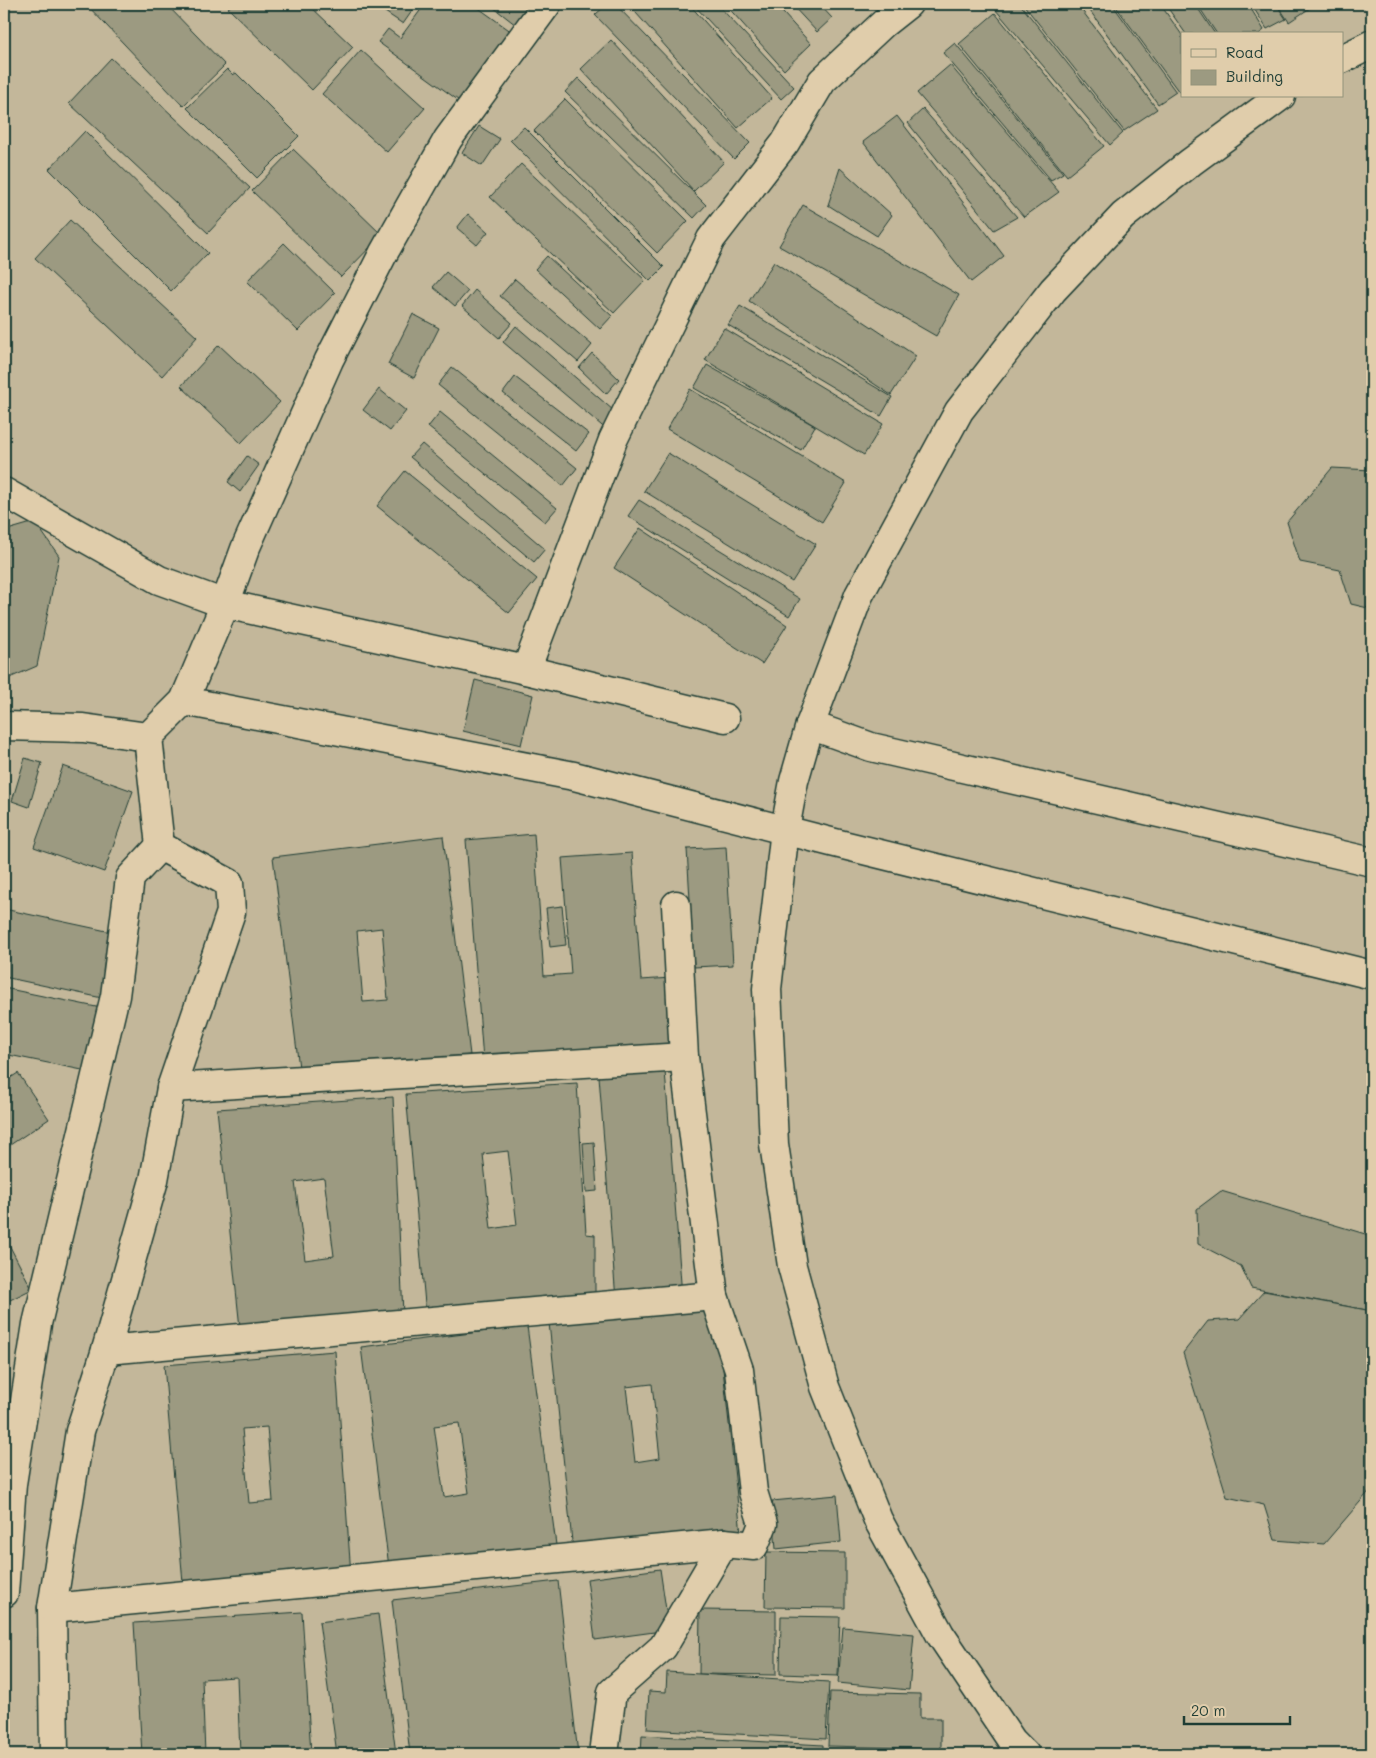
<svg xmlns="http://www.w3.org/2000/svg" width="1376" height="1758" font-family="Mali,sans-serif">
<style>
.built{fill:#c3b79a;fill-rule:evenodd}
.building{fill:#9c9a81;stroke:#1f3d34;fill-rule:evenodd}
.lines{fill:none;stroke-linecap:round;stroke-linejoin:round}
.minor-casing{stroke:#1f3d34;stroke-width:31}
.minor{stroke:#e0cdab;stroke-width:28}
</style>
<rect width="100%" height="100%" fill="#d4c4a4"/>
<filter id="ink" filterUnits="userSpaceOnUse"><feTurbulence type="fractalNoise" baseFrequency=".02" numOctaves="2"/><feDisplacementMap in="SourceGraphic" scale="10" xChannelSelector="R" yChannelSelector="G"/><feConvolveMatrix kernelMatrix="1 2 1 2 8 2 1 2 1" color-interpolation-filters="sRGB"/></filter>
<g filter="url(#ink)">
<path class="built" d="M 4,4 L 1372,4 L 1372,1754 L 4,1754 ZM 1182,34 L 1342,34 L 1342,96 L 1182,96 Z"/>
<g class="building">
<path d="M 86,4 L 166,4 L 225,65 L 183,106 Z"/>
<path d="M 233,4 L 308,4 L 353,47 L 312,90 L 228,8 Z"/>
<path d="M 373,4 L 417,4 L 403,24 Z"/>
<path d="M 425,4 L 473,4 L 512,32 L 462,103 L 378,42 L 388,29 L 400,38 Z"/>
<path d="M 489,4 L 532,4 L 516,25 Z"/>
<path d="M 607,4 L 615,4 L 750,143 L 734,159 L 595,15 Z"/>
<path d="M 628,4 L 689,4 L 772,98 L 738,128 Z"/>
<path d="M 693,4 L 717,4 L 794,87 L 781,99 Z"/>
<path d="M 725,4 L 775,4 L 811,44 L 784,70 Z"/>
<path d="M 791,4 L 819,4 L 832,18 L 817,32 Z"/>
<path d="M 1001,4 L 1020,4 L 1123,133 L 1110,145 L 995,9 Z"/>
<path d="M 1023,4 L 1077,4 L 1157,109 L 1124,131 Z"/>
<path d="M 1085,4 L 1112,4 L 1176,92 L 1158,104 Z"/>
<path d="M 1114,4 L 1160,4 L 1182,35 L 1182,90 L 1179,92 Z"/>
<path d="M 1165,4 L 1195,4 L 1215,34 L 1186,34 Z"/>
<path d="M 1197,4 L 1248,4 L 1264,30 L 1259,34 L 1217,34 Z"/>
<path d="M 1251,4 L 1276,4 L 1286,19 L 1267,29 Z"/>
<path d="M 1277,4 L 1316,4 L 1289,22 Z"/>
<path d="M 995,13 L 1104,146 L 1067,176 L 959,44 Z"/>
<path d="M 611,40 L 724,162 L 694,191 L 581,69 Z"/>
<path d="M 955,43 L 1063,173 L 1051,180 L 943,53 Z"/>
<path d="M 361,50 L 425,108 L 387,152 L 322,94 Z"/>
<path d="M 111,58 L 250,188 L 208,233 L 69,103 Z"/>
<path d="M 950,65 L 1059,192 L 1024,217 L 917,93 Z"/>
<path d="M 227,69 L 233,75 L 236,73 L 299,136 L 257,178 L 187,108 Z"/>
<path d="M 578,78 L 706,205 L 694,218 L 565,92 Z"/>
<path d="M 565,99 L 688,221 L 657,253 L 534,131 Z"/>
<path d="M 923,109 L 1017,217 L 994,230 L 908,123 Z"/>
<path d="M 897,116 L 1004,256 L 971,282 L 863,142 Z"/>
<path d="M 479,126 L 500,139 L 482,166 L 462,153 Z"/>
<path d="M 524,127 L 664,267 L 650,281 L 510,140 Z"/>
<path d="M 85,131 L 208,253 L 171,291 L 49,169 Z"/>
<path d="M 293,149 L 382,235 L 341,277 L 252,191 Z"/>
<path d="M 521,164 L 645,280 L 614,313 L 490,197 Z"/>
<path d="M 840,168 L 892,215 L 877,236 L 828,205 Z"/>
<path d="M 803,205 L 959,295 L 936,336 L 779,246 Z"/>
<path d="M 468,214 L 488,232 L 477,245 L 457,228 Z"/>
<path d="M 70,220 L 197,337 L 162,376 L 35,258 Z"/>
<path d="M 284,243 L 335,293 L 298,331 L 247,281 Z"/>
<path d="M 547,256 L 612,316 L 600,329 L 535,269 Z"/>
<path d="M 774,262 L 916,356 L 891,395 L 749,301 Z"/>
<path d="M 446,272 L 468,291 L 455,306 L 433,287 Z"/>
<path d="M 515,279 L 592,345 L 578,362 L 500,296 Z"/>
<path d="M 475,290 L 512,323 L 499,338 L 462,306 Z"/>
<path d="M 740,306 L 892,397 L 881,416 L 728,325 Z"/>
<path d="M 413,314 L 439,328 L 414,378 L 388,364 Z"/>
<path d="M 516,326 L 621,417 L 608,431 L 503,342 Z"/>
<path d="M 724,328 L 883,424 L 864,455 L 705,360 Z"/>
<path d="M 219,345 L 280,402 L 241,443 L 181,386 Z"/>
<path d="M 592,353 L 619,379 L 606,394 L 579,368 Z"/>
<path d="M 707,365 L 815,426 L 801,450 L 694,388 Z"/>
<path d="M 452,367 L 577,468 L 563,486 L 438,385 Z"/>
<path d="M 515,377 L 589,434 L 576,451 L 503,393 Z"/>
<path d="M 379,389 L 406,411 L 390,431 L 363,410 Z"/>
<path d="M 690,389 L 846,483 L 822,522 L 667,429 Z"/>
<path d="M 440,412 L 557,508 L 545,522 L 428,427 Z"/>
<path d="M 422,444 L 545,549 L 534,562 L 410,457 Z"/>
<path d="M 668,453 L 816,544 L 792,582 L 644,491 Z"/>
<path d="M 247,456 L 259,465 L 240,492 L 228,482 Z"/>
<path d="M 1332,468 L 1372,470 L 1372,609 L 1351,604 L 1340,570 L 1300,562 L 1287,522 Z"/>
<path d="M 405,471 L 537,579 L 509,613 L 377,506 Z"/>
<path d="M 639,500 L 800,599 L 789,616 L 628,516 Z"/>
<path d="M 35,522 L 59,556 L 37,666 L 7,679 L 4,678 L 4,531 Z"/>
<path d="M 640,528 L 787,625 L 762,664 L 614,568 Z"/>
<path d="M 475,680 L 533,695 L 521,745 L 463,731 Z"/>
<path d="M 25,758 L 42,763 L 29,807 L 12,801 Z"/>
<path d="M 63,766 L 133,791 L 104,872 L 34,847 Z"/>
<path d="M 534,834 L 544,976 L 571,974 L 562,858 L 632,853 L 641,980 L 671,978 L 676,1046 L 483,1060 L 466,840 Z"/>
<path d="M 443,836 L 470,1055 L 300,1076 L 273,857 ZM 382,928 L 388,1000 L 363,1002 L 357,931 Z"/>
<path d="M 726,847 L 733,965 L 694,967 L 687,849 Z"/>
<path d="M 562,906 L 566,945 L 550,947 L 546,908 Z"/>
<path d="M 4,909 L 116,933 L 102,998 L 4,977 Z"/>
<path d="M 4,988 L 101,1008 L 87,1071 L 4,1054 Z"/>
<path d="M 665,1071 L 682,1296 L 616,1300 L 599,1076 Z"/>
<path d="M 18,1073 L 49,1119 L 4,1149 L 4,1082 Z"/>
<path d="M 577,1083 L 586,1234 L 595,1235 L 595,1302 L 426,1315 L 406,1094 ZM 508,1151 L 517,1225 L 491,1229 L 483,1154 Z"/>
<path d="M 393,1097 L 403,1314 L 240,1328 L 217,1109 ZM 324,1178 L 334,1256 L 305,1260 L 295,1182 Z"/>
<path d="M 594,1142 L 597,1191 L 586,1192 L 583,1143 Z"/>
<path d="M 1221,1191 L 1372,1236 L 1372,1311 L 1251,1288 L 1241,1266 L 1198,1244 L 1197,1209 Z"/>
<path d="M 4,1235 L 32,1289 L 4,1303 Z"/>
<path d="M 1264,1291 L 1372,1311 L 1372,1488 L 1324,1544 L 1275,1540 L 1264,1505 L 1227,1497 L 1183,1353 L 1208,1321 L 1239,1319 Z"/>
<path d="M 716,1305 L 741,1533 L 573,1551 L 549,1323 ZM 652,1384 L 660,1458 L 635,1462 L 626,1387 Z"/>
<path d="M 527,1326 L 556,1545 L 389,1567 L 361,1347 ZM 459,1423 L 469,1493 L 444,1497 L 434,1426 Z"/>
<path d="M 335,1351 L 351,1575 L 184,1594 L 164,1365 ZM 267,1427 L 273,1501 L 249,1503 L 242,1429 Z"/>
<path d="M 837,1495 L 841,1542 L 776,1549 L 772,1501 Z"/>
<path d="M 766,1552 L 845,1553 L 845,1608 L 765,1607 Z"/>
<path d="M 660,1569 L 669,1630 L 595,1640 L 587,1579 Z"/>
<path d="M 558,1581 L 578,1754 L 410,1754 L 392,1600 Z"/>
<path d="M 700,1610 L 776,1611 L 776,1675 L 699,1674 Z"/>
<path d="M 302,1612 L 311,1754 L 240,1754 L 237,1677 L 202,1679 L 205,1754 L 142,1754 L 134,1623 Z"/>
<path d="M 378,1614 L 396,1754 L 337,1754 L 319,1622 Z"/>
<path d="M 781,1616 L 840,1617 L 838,1676 L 780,1674 Z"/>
<path d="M 843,1627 L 914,1634 L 909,1690 L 838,1683 Z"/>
<path d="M 667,1672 L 829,1682 L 826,1739 L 647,1729 L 649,1691 L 666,1692 Z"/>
<path d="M 830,1692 L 920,1694 L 920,1718 L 941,1718 L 941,1749 L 828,1746 Z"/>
<path d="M 642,1735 L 823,1745 L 823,1754 L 641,1754 Z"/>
</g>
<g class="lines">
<g class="minor-casing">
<g id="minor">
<path d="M 1342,59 L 1372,44"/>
<path d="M 4,492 L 159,580 L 225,604 L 526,670 L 725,718"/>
<path d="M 526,670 L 613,440 L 711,239 L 785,143 L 822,81 L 884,23 L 908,4"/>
<path d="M 184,701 L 574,776 L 831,842 L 1372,975"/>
<path d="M 810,725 L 871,747 L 1372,862"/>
<path d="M 4,726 L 83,728 L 148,737 L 184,701 L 225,604 L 245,549 L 329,360 L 383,254 L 448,139 L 547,4"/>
<path d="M 148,737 L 160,846"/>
<path d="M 171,1088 L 684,1057"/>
<path d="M 106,1350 L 714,1296"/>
<path d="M 4,1593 L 12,1484 L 37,1324 L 115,996 L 130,878 L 160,846 L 229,883 L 231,912 L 171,1088 L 154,1180 L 106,1350 L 80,1431 L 52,1608 L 54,1754"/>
<path d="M 52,1608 L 724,1543 L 754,1546 L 763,1524 L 753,1492 L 739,1370 L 714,1296 L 684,1057 L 676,905"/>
<path d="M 604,1754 L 612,1692 L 663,1647 L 724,1543"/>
<path d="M 1025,1754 L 1012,1741 L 940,1634 L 878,1520 L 825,1387 L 792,1266 L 774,1144 L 767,989 L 785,829 L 794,781 L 810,725 L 859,595 L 959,411 L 1053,290 L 1123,216 L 1191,162 L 1281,96"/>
</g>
</g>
<use href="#minor" class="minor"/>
</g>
</g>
<rect width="1376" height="1758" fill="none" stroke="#e0cdab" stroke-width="20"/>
<rect x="10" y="10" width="1356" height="1738" fill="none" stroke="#1f3d34" stroke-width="2" filter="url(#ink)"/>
<rect x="1181" y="32" width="162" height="65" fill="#e0cdab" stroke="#93937b"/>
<rect x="1191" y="49" width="25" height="8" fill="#e0cdab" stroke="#93937b"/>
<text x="1226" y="58" font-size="15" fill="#1f3d34">Road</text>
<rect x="1191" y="70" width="25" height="15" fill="#9c9a81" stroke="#93937b"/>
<text x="1226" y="82" font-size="15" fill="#1f3d34">Building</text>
<path d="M1184 1716v8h106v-8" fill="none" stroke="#1f3d34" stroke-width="2.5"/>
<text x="1191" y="1716" font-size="15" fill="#1f3d34" stroke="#e0cdab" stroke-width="4" paint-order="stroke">20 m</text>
</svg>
